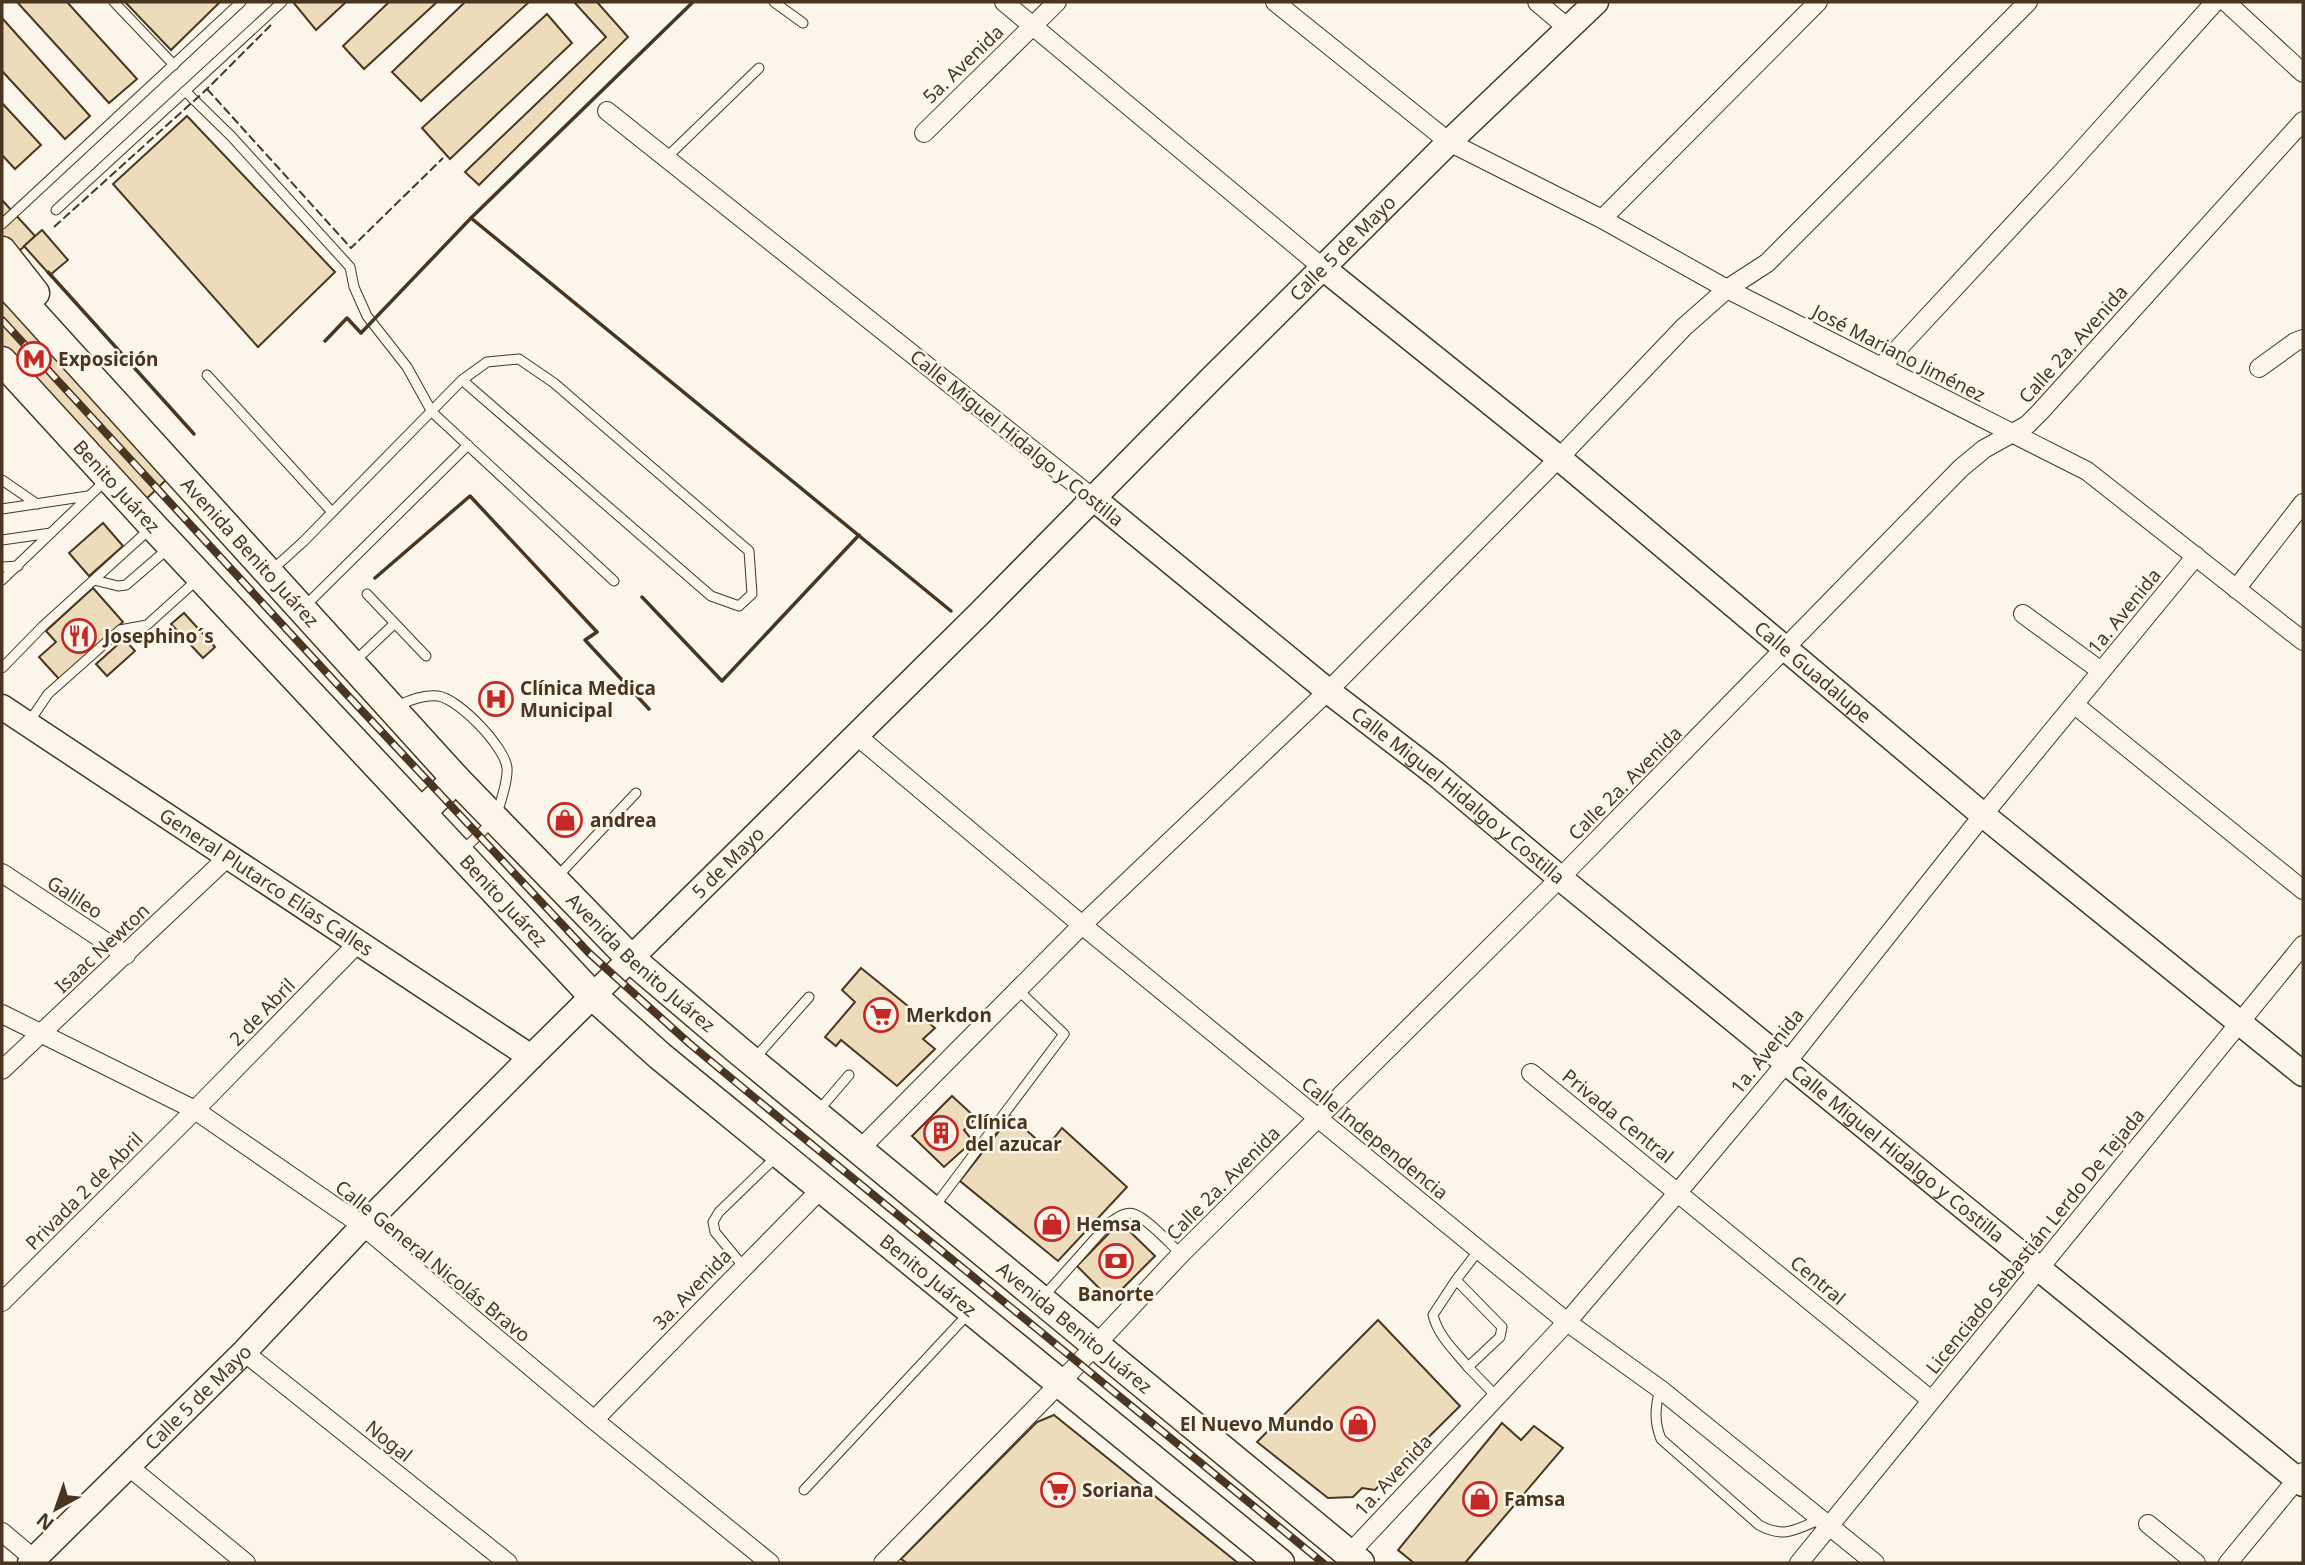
<svg xmlns="http://www.w3.org/2000/svg" width="2305" height="1565" font-family="'Noto Sans',sans-serif">
<style>
.building{fill:#ecdcbc;stroke:#4a3520;stroke-width:2}
.lines{fill:none;stroke-linecap:round;stroke-linejoin:round}
.lane-casing{stroke:#4a3520;stroke-width:11}
.street-casing{stroke:#4a3520;stroke-width:20}
.secondary-casing{stroke:#4a3520;stroke-width:27}
.primary-casing{stroke:#4a3520;stroke-width:31}
.lane{stroke:#fbf6e9;stroke-width:9}
.street{stroke:#fbf6e9;stroke-width:18}
.secondary{stroke:#fbf6e9;stroke-width:24}
.primary{stroke:#fbf6e9;stroke-width:28}
.rail-casing{stroke:#4a3520;stroke-width:8}
.rail{stroke:#fbf6e9;stroke-width:5;stroke-dasharray:16;stroke-linecap:butt}
.fence{stroke:#4a3520;stroke-width:2;stroke-dasharray:9 3.5;stroke-linecap:butt}
.wall{stroke:#4a3520;stroke-width:3.5}
.labels{text-anchor:middle;stroke-width:5;stroke-linejoin:round;paint-order:stroke}
.street-label{font-size:19px;fill:#4a3520;stroke:#fbf6e9}
.poi-label{font-size:19px;font-weight:bold;fill:#4a3520;stroke:#fbf6e9;text-anchor:start}
</style>
<rect width="100%" height="100%" fill="#fbf6e9"/>
<g class="building">
<path d="M 17,2 L 67,2 L 137,79 L 109,103 Z"/>
<path d="M 125,2 L 220,2 L 171,50 Z"/>
<path d="M 293,2 L 346,2 L 316,30 Z"/>
<path d="M 389,2 L 437,2 L 364,69 L 343,46 Z"/>
<path d="M 465,2 L 529,2 L 421,101 L 392,72 Z"/>
<path d="M 574,2 L 597,2 L 628,37 L 479,185 L 465,172 L 606,37 Z"/>
<path d="M 547,14 L 572,43 L 450,159 L 422,128 Z"/>
<path d="M 2,18 L 90,116 L 65,139 L 2,71 Z"/>
<path d="M 2,103 L 41,145 L 15,169 L 2,155 Z"/>
<path d="M 187,116 L 335,272 L 258,347 L 113,184 Z"/>
<path d="M 2,200 L 35,236 L 12,258 L 2,247 Z"/>
<path d="M 42,230 L 68,260 L 50,275 L 24,246 Z"/>
<path d="M 2,300 L 167,479 L 140,505 L 2,354 Z"/>
<path d="M 103,523 L 123,546 L 89,576 L 69,553 Z"/>
<path d="M 93,588 L 123,622 L 59,679 L 39,657 L 56,642 L 46,631 Z"/>
<path d="M 184,613 L 215,647 L 203,658 L 171,624 Z"/>
<path d="M 124,639 L 135,651 L 107,676 L 96,664 Z"/>
<path d="M 861,968 L 935,1028 L 923,1039 L 935,1049 L 897,1086 L 841,1040 L 836,1046 L 825,1037 L 855,1002 L 842,990 Z"/>
<path d="M 952,1096 L 976,1118 L 964,1130 L 973,1141 L 944,1167 L 912,1136 Z"/>
<path d="M 1011,1116 L 1046,1148 L 1062,1128 L 1127,1187 L 1058,1261 L 960,1181 Z"/>
<path d="M 1120,1222 L 1155,1256 L 1111,1300 L 1077,1266 Z"/>
<path d="M 1378,1320 L 1460,1406 L 1375,1490 L 1362,1488 L 1353,1497 L 1328,1498 L 1257,1442 Z"/>
<path d="M 1054,1415 L 1238,1563 L 907,1563 L 901,1559 L 1037,1422 Z"/>
<path d="M 1502,1423 L 1521,1440 L 1534,1426 L 1563,1448 L 1465,1563 L 1414,1563 L 1398,1550 Z"/>
</g>
<g class="lines">
<g class="lane-casing">
<g id="lane">
<path d="M 114,2 L 174,65"/>
<path d="M 774,2 L 803,23"/>
<path d="M 185,91 L 232,137 L 350,267 L 354,287 L 367,316 L 407,367 L 432,412 L 614,581"/>
<path d="M 666,158 L 759,68"/>
<path d="M 56,210 L 282,2"/>
<path d="M 2,224 L 241,2"/>
<path d="M 207,375 L 332,512"/>
<path d="M 2,480 L 37,504"/>
<path d="M 2,509 L 88,496"/>
<path d="M 2,540 L 51,533"/>
<path d="M 2,567 L 18,566"/>
<path d="M 272,570 L 303,542 L 462,380 L 487,362 L 519,359 L 554,383 L 749,551 L 752,594 L 739,606 L 711,596 L 462,380"/>
<path d="M 2,580 L 105,481"/>
<path d="M 94,580 L 118,586 L 126,585 L 170,547"/>
<path d="M 367,594 L 426,656"/>
<path d="M 305,606 L 468,445"/>
<path d="M 355,661 L 394,624"/>
<path d="M 2,668 L 43,626 L 151,528"/>
<path d="M 396,706 C 409,701 424,694 438,696 C 459,699 505,747 507,768 C 508,779 499,812 493,820 C 484,831 472,841 462,851"/>
<path d="M 29,722 L 48,694 L 120,630 L 147,625 L 199,578"/>
<path d="M 557,877 L 636,793"/>
<path d="M 755,1058 L 809,997"/>
<path d="M 819,1110 L 849,1075"/>
<path d="M 935,1206 L 1064,1034 L 1018,990"/>
<path d="M 743,1266 L 715,1232 L 713,1222 L 719,1212 L 778,1155"/>
<path d="M 1456,1280 L 1502,1327 L 1500,1337 L 1468,1367 C 1455,1351 1438,1336 1433,1315 L 1456,1280 L 1479,1250"/>
<path d="M 1044,1296 L 1109,1223 C 1117,1218 1125,1211 1134,1214 C 1148,1219 1170,1244 1181,1254"/>
<path d="M 1468,1367 L 1496,1396"/>
<path d="M 1660,1389 C 1655,1408 1654,1421 1661,1439 L 1759,1525 C 1784,1539 1797,1529 1821,1519"/>
<path d="M 804,1490 L 968,1314"/>
</g>
</g>
<g class="street-casing">
<g id="street">
<path d="M 1004,2 L 1323,268"/>
<path d="M 1275,2 L 1449,142 L 1602,219 L 1727,289 L 2087,471 L 2303,641"/>
<path d="M 1537,2 L 1569,29"/>
<path d="M 2226,2 L 2303,73"/>
<path d="M 607,111 L 1093,498"/>
<path d="M 924,133 L 1057,2"/>
<path d="M 1602,219 L 1818,2"/>
<path d="M 1881,367 L 2065,169 L 2215,2"/>
<path d="M 2259,368 L 2295,342 L 2303,339"/>
<path d="M 2236,589 L 2303,503"/>
<path d="M 2023,614 L 2101,671"/>
<path d="M 2075,705 L 2303,890"/>
<path d="M 857,736 L 1082,925 L 1567,1322 L 1660,1389 L 1875,1563"/>
<path d="M 2,873 L 126,955"/>
<path d="M 2,1014 L 195,1110 L 363,1226 L 594,1420 L 770,1563"/>
<path d="M 2,1070 L 229,856"/>
<path d="M 1531,1073 L 1931,1400"/>
<path d="M 859,1150 L 1082,925 L 1328,691 L 1559,458 L 1684,327 L 1727,289 L 1767,263 L 2028,2"/>
<path d="M 2,1302 L 195,1110 L 358,943"/>
<path d="M 244,1352 L 508,1563"/>
<path d="M 594,1420 L 821,1189"/>
<path d="M 128,1466 L 246,1563"/>
<path d="M 2148,1524 L 2196,1563"/>
<path d="M 2,1532 L 34,1559"/>
<path d="M 1349,1554 L 1567,1322 L 1679,1191 L 1787,1062 L 1983,815 L 2196,556"/>
<path d="M 883,1563 L 1060,1383 L 1181,1254 L 1560,878 L 1961,468 L 1984,449 L 2027,425 L 2040,412 L 2303,121"/>
<path d="M 1799,1563 L 2303,945"/>
<path d="M 2228,1563 L 2303,1472"/>
</g>
</g>
<g class="secondary-casing">
<g id="secondary">
<path id="s1" d="M 1323,268 L 1559,458 L 1983,815 L 2303,1074"/>
<path id="s2" d="M 1093,498 L 1328,691 L 1436,774 L 1560,878 L 2303,1484"/>
<path id="s3" d="M 2,707 L 531,1057"/>
<path id="s4" d="M 30,1563 L 244,1352 L 363,1226 L 531,1057 L 980,613 L 1212,378 L 1449,142 L 1596,2"/>
</g>
</g>
<g class="primary-casing">
<g id="primary">
<path d="M 2,251 L 35,293"/>
<path id="s5" d="M 2,279 L 456,779 L 631,959 L 738,1050 L 1360,1563"/>
<path id="s6" d="M 2,361 L 153,526 L 593,996 L 660,1056 L 1280,1563"/>
<path d="M 422,812 L 456,779"/>
</g>
</g>
<use href="#lane" class="lane"/>
<use href="#street" class="street"/>
<use href="#secondary" class="secondary"/>
<use href="#primary" class="primary"/>
<g class="rail-casing">
<path id="rail" d="M 2,320 L 337,684 L 589,953 L 690,1044 L 755,1098 L 1323,1563"/>
</g>
<use href="#rail" class="rail"/>
<g class="fence">
<path d="M 207,89 L 351,248 L 443,158"/>
<path d="M 54,227 L 207,89 L 271,25"/>
</g>
<g class="wall">
<path d="M 471,218 L 951,611"/>
<path d="M 48,272 L 194,434"/>
<path d="M 325,341 L 347,318 L 361,333 L 471,218 L 693,2"/>
<path d="M 375,578 L 470,496 L 597,632 L 585,640 L 649,709"/>
<path d="M 642,597 L 722,681 L 859,535"/>
</g>
</g>
<defs>
<g id="metro-ring" transform="scale(1.75)"><circle r="9.5" fill="#fbf6e9" stroke="#c62828" stroke-width="1.5"/><path d="M-5.5 5V-5H-3L0 0L3-5H5.5V5H3V-.5L0 4L-3-.5V5Z" fill="#c62828"/></g>
<g id="restaurant-ring" transform="scale(1.75)"><circle r="9.5" fill="#fbf6e9" stroke="#c62828" stroke-width="1.5"/><path d="M-5-6h1v4h1v-4h1v4h1v-4h1v5L-1.5 .5V6h-2V.5L-5-1ZM5-6V6H3V1.5H1.5Q1.5-4 5-6Z" fill="#c62828"/></g>
<g id="hospital-ring" transform="scale(1.75)"><circle r="9.5" fill="#fbf6e9" stroke="#c62828" stroke-width="1.5"/><path d="M-5-5h3v3.5h4V-5h3V5h-3V1.5h-4V5h-3Z" fill="#c62828"/></g>
<g id="shop-ring" transform="scale(1.75)"><circle r="9.5" fill="#fbf6e9" stroke="#c62828" stroke-width="1.5"/><path d="M-5-2.5h2.3a2.7 3.5 0 0 1 5.4 0H5L5.5 6h-11ZM-1.5-2.5h3a1.5 2.3 0 0 0-3 0Z" fill="#c62828"/></g>
<g id="supermarket-ring" transform="scale(1.75)"><circle r="9.5" fill="#fbf6e9" stroke="#c62828" stroke-width="1.5"/><path d="M-6-5.5h2.5l.6 2H6L4.5 2H-2.5L-4.4-4H-6ZM-1.5 3.2a1.3 1.3 0 1 0 .1 0ZM3 3.2a1.3 1.3 0 1 0 .1 0Z" fill="#c62828"/></g>
<g id="building-ring" transform="scale(1.75)"><circle r="9.5" fill="#fbf6e9" stroke="#c62828" stroke-width="1.5"/><path d="M-4-6H4V6H1V3H-1V6H-4ZM-2.5-4.3h1.7v1.8h-1.7ZM.8-4.3h1.7v1.8H.8ZM-2.5-1h1.7V.8h-1.7ZM.8-1h1.7V.8H.8Z" fill="#c62828"/></g>
<g id="bank-ring" transform="scale(1.75)"><circle r="9.5" fill="#fbf6e9" stroke="#c62828" stroke-width="1.5"/><path d="M-6-4H6V4H-6ZM0-2.3a2.3 2.3 0 1 0 0 4.6a2.3 2.3 0 1 0 0-4.6Z" fill="#c62828"/></g>
</defs>
<g fill-rule="evenodd">
<use href="#metro-ring" x="34" y="359"/>
<use href="#restaurant-ring" x="79" y="636"/>
<use href="#hospital-ring" x="496" y="699"/>
<use href="#shop-ring" x="565" y="820"/>
<use href="#supermarket-ring" x="881" y="1015"/>
<use href="#building-ring" x="941" y="1133"/>
<use href="#shop-ring" x="1052" y="1224"/>
<use href="#bank-ring" x="1116" y="1261"/>
<use href="#shop-ring" x="1358" y="1424"/>
<use href="#supermarket-ring" x="1058" y="1490"/>
<use href="#shop-ring" x="1480" y="1499"/>
</g>
<g class="labels">
<g class="street-label">
<text transform="translate(963 64) rotate(-44)" y="7">5a. Avenida</text>
<text dy="7" stroke="none"><textPath href="#s4" startOffset="1858">Calle 5 de Mayo</textPath></text>
<text transform="translate(2073 344) rotate(-48)" y="7">Calle 2a. Avenida</text>
<text transform="translate(1899 353) rotate(27)" y="7">José Mariano Jiménez</text>
<text transform="translate(1017 438) rotate(39)" y="7">Calle Miguel Hidalgo y Costilla</text>
<text dy="7" stroke="none"><textPath href="#s6" startOffset="170">Benito Juárez</textPath></text>
<text dy="7" stroke="none"><textPath href="#s5" startOffset="369">Avenida Benito Juárez</textPath></text>
<text transform="translate(2124 611) rotate(-51)" y="7">1a. Avenida</text>
<text dy="7" stroke="none"><textPath href="#s1" startOffset="635">Calle Guadalupe</textPath></text>
<text transform="translate(1625 783) rotate(-45)" y="7">Calle 2a. Avenida</text>
<text dy="7" stroke="none"><textPath href="#s2" startOffset="471">Calle Miguel Hidalgo y Costilla</textPath></text>
<text dy="7" stroke="none"><textPath href="#s4" startOffset="989">5 de Mayo</textPath></text>
<text dy="7" stroke="none"><textPath href="#s3" startOffset="317">General Plutarco Elías Calles</textPath></text>
<text transform="translate(75 897) rotate(33)" y="7">Galileo</text>
<text dy="7" stroke="none"><textPath href="#s6" startOffset="737">Benito Juárez</textPath></text>
<text transform="translate(102 948) rotate(-43)" y="7">Isaac Newton</text>
<text dy="7" stroke="none"><textPath href="#s5" startOffset="936">Avenida Benito Juárez</textPath></text>
<text transform="translate(262 1012) rotate(-46)" y="7">2 de Abril</text>
<text transform="translate(1767 1051) rotate(-51)" y="7">1a. Avenida</text>
<text transform="translate(1618 1116) rotate(39)" y="7">Privada Central</text>
<text transform="translate(1375 1138) rotate(39)" y="7">Calle Independencia</text>
<text dy="7" stroke="none"><textPath href="#s2" startOffset="1038">Calle Miguel Hidalgo y Costilla</textPath></text>
<text transform="translate(1223 1183) rotate(-45)" y="7">Calle 2a. Avenida</text>
<text transform="translate(84 1191) rotate(-45)" y="7">Privada 2 de Abril</text>
<text transform="translate(2035 1241) rotate(-51)" y="7">Licenciado Sebastián Lerdo De Tejada</text>
<text transform="translate(433 1261) rotate(39)" y="7">Calle General Nicolás Bravo</text>
<text dy="7" stroke="none"><textPath href="#s6" startOffset="1304">Benito Juárez</textPath></text>
<text transform="translate(1818 1280) rotate(40)" y="7">Central</text>
<text transform="translate(692 1289) rotate(-46)" y="7">3a. Avenida</text>
<text dy="7" stroke="none"><textPath href="#s5" startOffset="1503">Avenida Benito Juárez</textPath></text>
<text dy="7" stroke="none"><textPath href="#s4" startOffset="236">Calle 5 de Mayo</textPath></text>
<text transform="translate(389 1441) rotate(39)" y="7">Nogal</text>
<text transform="translate(1393 1475) rotate(-47)" y="7">1a. Avenida</text>
</g>
<g class="poi-label">
<text x="58" y="366">Exposición</text>
<text x="104" y="643">Josephino´s</text>
<text x="520" y="695">Clínica Medica<tspan x="520" dy="22">Municipal</tspan></text>
<text x="590" y="827">andrea</text>
<text x="906" y="1022">Merkdon</text>
<text x="965" y="1129">Clínica<tspan x="965" dy="22">del azucar</tspan></text>
<text x="1076" y="1231">Hemsa</text>
<text x="1116" y="1301" text-anchor="middle">Banorte</text>
<text x="1334" y="1431" text-anchor="end">El Nuevo Mundo</text>
<text x="1082" y="1497">Soriana</text>
<text x="1504" y="1506">Famsa</text>
</g>
</g>
<rect width="2305" height="1565" fill="none" stroke="#4a3520" stroke-width="7"/>
<g transform="translate(56 1509) rotate(220)" stroke="#fbf6e9" stroke-width="5" paint-order="stroke">
<path d="M0-5L12 26L0 18L-12 26Z" fill="#4a3520"/>
<text y="-10" font-size="19" font-weight="bold" text-anchor="middle" fill="#4a3520">N</text>
</g>
</svg>
